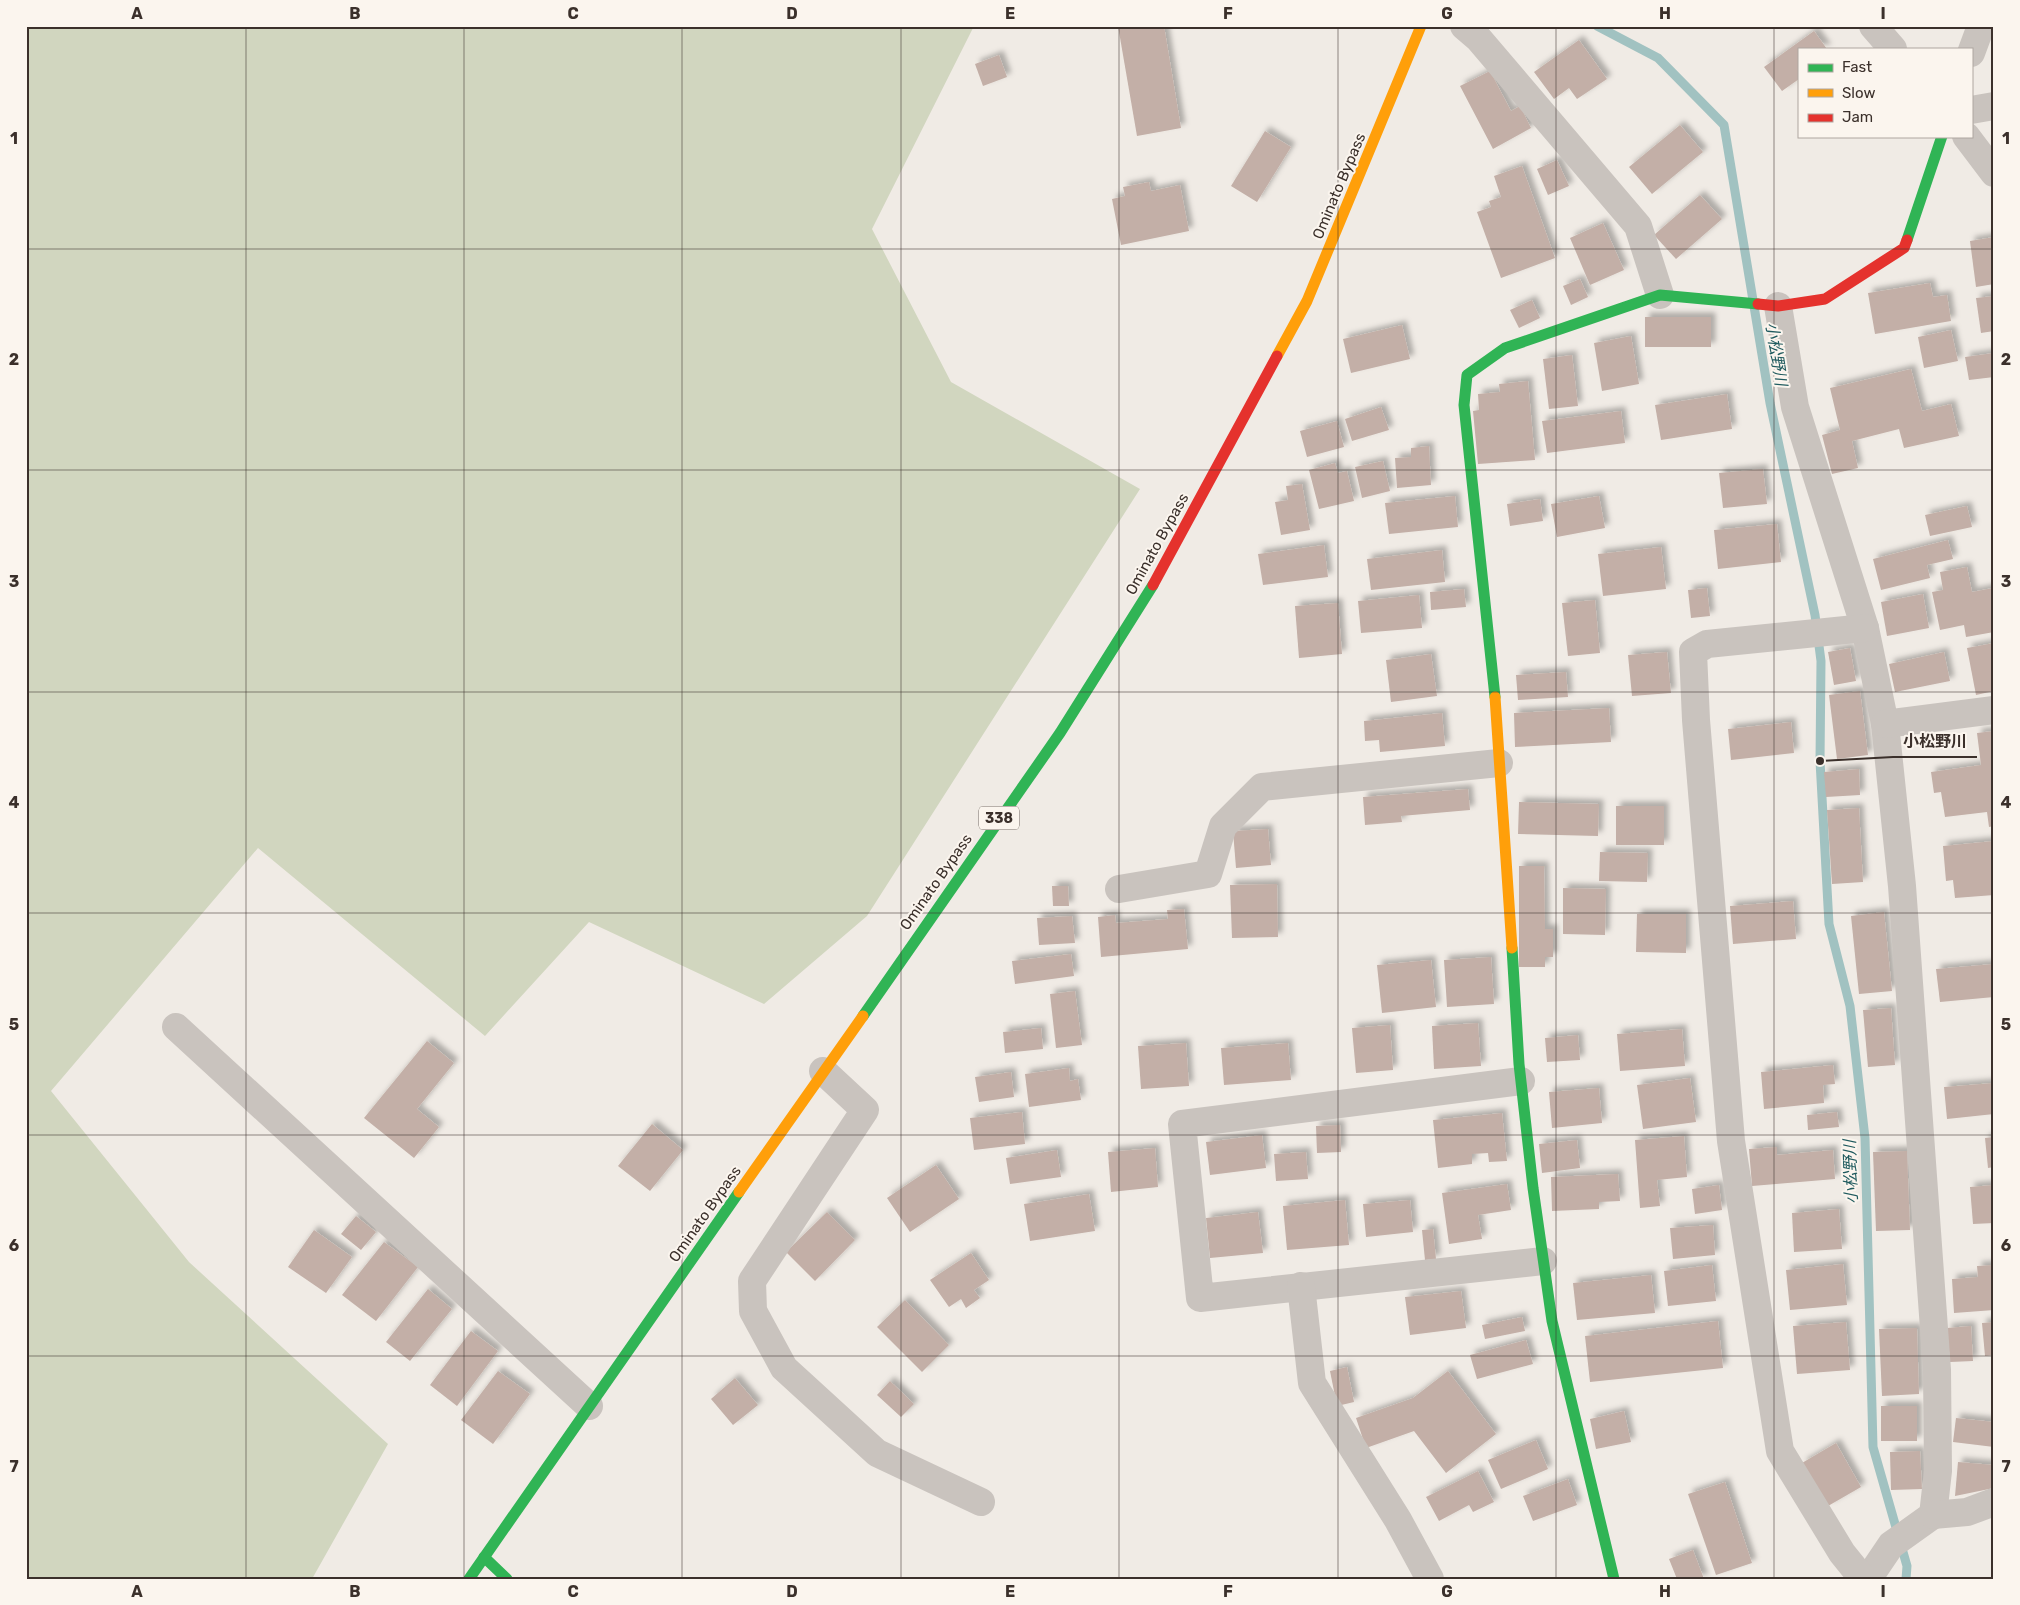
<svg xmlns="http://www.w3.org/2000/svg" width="2020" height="1605" font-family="Rubik,'Noto Sans JP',sans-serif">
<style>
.green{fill:#d1d6bf}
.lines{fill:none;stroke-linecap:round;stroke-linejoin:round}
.stream{stroke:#a1c2c1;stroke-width:9}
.building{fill:#c3afa7;filter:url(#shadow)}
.street{stroke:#c9c3be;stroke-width:28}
.fast{stroke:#30b455;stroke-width:11}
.slow{stroke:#ff9f0a;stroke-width:11}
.jam{stroke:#e5322d;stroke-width:11}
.grid{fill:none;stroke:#3b302b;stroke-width:1;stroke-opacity:0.55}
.labels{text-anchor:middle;stroke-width:4;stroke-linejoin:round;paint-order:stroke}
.shield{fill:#fbf5ee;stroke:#756b66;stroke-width:1}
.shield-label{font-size:14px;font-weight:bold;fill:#3b302b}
.street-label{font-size:15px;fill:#3b302b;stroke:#fbf5ee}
.water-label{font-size:16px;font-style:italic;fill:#1f5a5e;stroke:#fbf5ee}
.leader{fill:none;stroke:#3b302b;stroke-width:2}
.callout-dot{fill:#3b302b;stroke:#fbf5ee;stroke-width:2}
.callout-label{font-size:16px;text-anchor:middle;font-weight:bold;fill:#3b302b;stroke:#fbf5ee;stroke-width:4;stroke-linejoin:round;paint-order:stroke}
.neatline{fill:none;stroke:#3b302b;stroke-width:2}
.grid-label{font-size:16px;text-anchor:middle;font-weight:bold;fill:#3b302b}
</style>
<defs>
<filter id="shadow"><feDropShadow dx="4.5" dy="-4.5" stdDeviation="2.5" flood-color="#0004"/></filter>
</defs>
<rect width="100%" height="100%" fill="#f0ebe5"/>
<path class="green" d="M 26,26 L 974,26 L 872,229 L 951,382 L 1140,489 L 867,916 L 764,1004 L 589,922 L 485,1036 L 258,848 L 51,1091 L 189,1262 L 388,1444 L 312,1579 L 26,1579 Z"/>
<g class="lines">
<path class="stream" d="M 1597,26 L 1658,58 L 1724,125 L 1770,403 L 1815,615 L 1821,661 L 1820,761 L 1829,924 L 1850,1006 L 1865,1138 L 1873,1447 L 1907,1566 L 1906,1579"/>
</g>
<g class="building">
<path d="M 1118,26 L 1164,26 L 1181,128 L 1137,136 Z"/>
<path d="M 1814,31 L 1827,49 L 1799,49 L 1799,79 L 1782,91 L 1764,67 Z"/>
<path d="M 1579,40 L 1607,79 L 1577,99 L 1569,88 L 1554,99 L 1534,72 Z"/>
<path d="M 999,55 L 1007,77 L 983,86 L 975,64 Z"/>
<path d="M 1490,71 L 1511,111 L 1520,106 L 1531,128 L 1493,149 L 1460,86 Z"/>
<path d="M 1680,125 L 1703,152 L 1652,194 L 1629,167 Z"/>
<path d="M 1265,131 L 1291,147 L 1257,202 L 1231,186 Z"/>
<path d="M 1557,160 L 1569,186 L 1548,195 L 1537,169 Z"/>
<path d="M 1522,166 L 1555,258 L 1501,278 L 1477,212 L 1491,207 L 1489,201 L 1501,197 L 1494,176 Z"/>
<path d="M 1149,182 L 1151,191 L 1180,185 L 1189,231 L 1121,245 L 1112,199 L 1125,196 L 1123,187 Z"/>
<path d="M 1700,195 L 1722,219 L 1676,259 L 1654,235 Z"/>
<path d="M 1603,223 L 1624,270 L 1590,285 L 1570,238 Z"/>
<path d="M 1994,237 L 1994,284 L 1976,287 L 1970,241 Z"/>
<path d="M 1580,279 L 1588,297 L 1571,305 L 1563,286 Z"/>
<path d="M 1930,283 L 1933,297 L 1947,295 L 1951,321 L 1875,334 L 1868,293 Z"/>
<path d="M 1994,296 L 1994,331 L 1981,333 L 1976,298 Z"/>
<path d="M 1532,300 L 1540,318 L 1519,328 L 1510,310 Z"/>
<rect x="1645" y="317" width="66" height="30"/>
<path d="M 1402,325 L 1410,359 L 1351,373 L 1343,339 Z"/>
<path d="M 1951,330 L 1958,361 L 1924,368 L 1918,337 Z"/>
<path d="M 1631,336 L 1639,384 L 1602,391 L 1594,343 Z"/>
<path d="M 1994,353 L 1994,377 L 1969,380 L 1965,357 Z"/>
<path d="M 1572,355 L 1578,406 L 1549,409 L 1543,359 Z"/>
<path d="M 1911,369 L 1922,411 L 1951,404 L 1959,436 L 1904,448 L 1899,429 L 1852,441 L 1858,468 L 1832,474 L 1822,435 L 1840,430 L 1830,388 Z"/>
<path d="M 1528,381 L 1535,460 L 1478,464 L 1473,411 L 1479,410 L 1478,394 L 1500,392 L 1499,384 Z"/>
<path d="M 1727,394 L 1732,429 L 1661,440 L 1655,405 Z"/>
<path d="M 1381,407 L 1389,430 L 1352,441 L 1345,419 Z"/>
<path d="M 1621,411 L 1625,443 L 1547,453 L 1542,421 Z"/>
<path d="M 1337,421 L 1344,447 L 1307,457 L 1300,431 Z"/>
<path d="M 1429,446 L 1431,485 L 1397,488 L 1395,458 L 1411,457 L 1411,448 Z"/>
<path d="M 1383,461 L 1390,491 L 1362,498 L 1355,467 Z"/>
<path d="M 1335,463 L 1338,473 L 1347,471 L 1354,501 L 1319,509 L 1309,470 Z"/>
<path d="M 1763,469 L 1767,504 L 1723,508 L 1719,473 Z"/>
<path d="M 1302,484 L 1310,530 L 1281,535 L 1275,502 L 1288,500 L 1286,486 Z"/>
<path d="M 1455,496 L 1458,527 L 1389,534 L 1385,503 Z"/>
<path d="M 1599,496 L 1605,528 L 1557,537 L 1551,504 Z"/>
<path d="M 1540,499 L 1543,521 L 1510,526 L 1507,504 Z"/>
<path d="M 1967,506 L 1972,527 L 1930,536 L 1925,515 Z"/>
<path d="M 1777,524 L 1781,562 L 1718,569 L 1714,530 Z"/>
<path d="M 1948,540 L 1953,559 L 1927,565 L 1930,578 L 1881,590 L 1873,559 Z"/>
<path d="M 1324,545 L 1328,577 L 1263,585 L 1258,554 Z"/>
<path d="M 1661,547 L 1666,589 L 1603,596 L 1598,554 Z"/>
<path d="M 1442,550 L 1445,582 L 1371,590 L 1367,559 Z"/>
<path d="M 1967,567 L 1972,592 L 1993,588 L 1994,632 L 1966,637 L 1964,625 L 1940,630 L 1932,592 L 1943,590 L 1940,572 Z"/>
<path d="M 1707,588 L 1710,616 L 1691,618 L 1688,590 Z"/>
<path d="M 1464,589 L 1466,607 L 1431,610 L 1430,592 Z"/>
<path d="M 1923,594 L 1929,628 L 1887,636 L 1881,602 Z"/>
<path d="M 1419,595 L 1422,628 L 1361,633 L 1358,601 Z"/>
<path d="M 1595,600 L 1600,653 L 1568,656 L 1562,603 Z"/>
<path d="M 1338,603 L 1342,654 L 1299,658 L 1295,606 Z"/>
<path d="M 1994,643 L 1994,691 L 1976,695 L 1967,648 Z"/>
<path d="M 1850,648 L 1856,681 L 1834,685 L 1828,652 Z"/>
<path d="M 1667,652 L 1671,693 L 1632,696 L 1628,655 Z"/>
<path d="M 1944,652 L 1950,681 L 1895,692 L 1889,664 Z"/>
<path d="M 1431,654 L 1437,696 L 1391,702 L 1386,660 Z"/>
<path d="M 1566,672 L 1568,697 L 1518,700 L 1516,675 Z"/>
<path d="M 1860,691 L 1868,755 L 1837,759 L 1829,695 Z"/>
<path d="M 1609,708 L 1611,742 L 1515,747 L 1514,713 Z"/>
<path d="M 1442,713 L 1445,746 L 1380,752 L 1379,740 L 1365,741 L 1364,721 Z"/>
<path d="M 1791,722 L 1794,753 L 1731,760 L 1728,729 Z"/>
<path d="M 1994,731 L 1994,826 L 1989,827 L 1987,812 L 1945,817 L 1941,792 L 1934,793 L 1931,772 L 1981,765 L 1977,733 Z"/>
<path d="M 1859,769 L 1860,795 L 1826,797 L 1824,772 Z"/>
<path d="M 1468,789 L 1470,810 L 1401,816 L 1402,822 L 1365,825 L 1363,797 Z"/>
<path d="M 1519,802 L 1599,804 L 1598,836 L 1518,834 Z"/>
<rect x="1616" y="806" width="48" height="39"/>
<path d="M 1859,808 L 1863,882 L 1832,884 L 1827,810 Z"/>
<path d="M 1268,829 L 1271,865 L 1236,868 L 1233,831 Z"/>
<path d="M 1994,841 L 1994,895 L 1955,898 L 1953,880 L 1946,881 L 1943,846 Z"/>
<path d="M 1600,852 L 1648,853 L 1647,882 L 1599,881 Z"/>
<path d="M 1519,866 L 1544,866 L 1545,929 L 1553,929 L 1553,957 L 1545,957 L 1545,967 L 1519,967 Z"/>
<path d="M 1277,884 L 1278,937 L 1232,938 L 1230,885 Z"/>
<path d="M 1052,886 L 1068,886 L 1069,906 L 1053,906 Z"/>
<path d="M 1563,888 L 1606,889 L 1605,935 L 1563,934 Z"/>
<path d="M 1793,901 L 1796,939 L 1733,944 L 1730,906 Z"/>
<path d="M 1184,909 L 1188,949 L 1101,957 L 1098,917 L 1115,915 L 1116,923 L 1168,919 L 1167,910 Z"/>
<path d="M 1884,912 L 1892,991 L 1859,994 L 1851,916 Z"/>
<path d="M 1637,914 L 1686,914 L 1686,953 L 1636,952 Z"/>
<path d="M 1072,916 L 1075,943 L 1039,945 L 1037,918 Z"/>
<path d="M 1071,954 L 1074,976 L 1015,984 L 1012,961 Z"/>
<path d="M 1491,957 L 1494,1004 L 1447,1007 L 1444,960 Z"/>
<path d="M 1431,960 L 1436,1007 L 1382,1013 L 1377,965 Z"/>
<path d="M 1994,964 L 1994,997 L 1940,1002 L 1936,969 Z"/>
<path d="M 1075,991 L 1082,1045 L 1056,1048 L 1050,994 Z"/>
<path d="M 1891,1008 L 1895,1065 L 1868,1067 L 1863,1010 Z"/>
<path d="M 1478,1023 L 1481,1066 L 1434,1069 L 1432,1026 Z"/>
<path d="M 1390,1025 L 1393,1070 L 1356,1073 L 1352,1028 Z"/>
<path d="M 1041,1028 L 1043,1049 L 1005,1053 L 1003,1032 Z"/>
<path d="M 1682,1029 L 1685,1066 L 1620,1071 L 1617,1034 Z"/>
<path d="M 1578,1035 L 1580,1060 L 1547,1062 L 1545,1038 Z"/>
<path d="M 427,1041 L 454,1063 L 417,1109 L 439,1127 L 414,1158 L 364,1118 Z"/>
<path d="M 1186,1043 L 1189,1086 L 1141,1089 L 1138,1046 Z"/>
<path d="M 1288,1043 L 1291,1080 L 1224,1085 L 1221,1048 Z"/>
<path d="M 1833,1065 L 1835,1084 L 1823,1085 L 1824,1103 L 1764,1109 L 1761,1072 Z"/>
<path d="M 1069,1068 L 1070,1081 L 1078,1079 L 1081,1100 L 1029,1107 L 1025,1074 Z"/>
<path d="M 1011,1072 L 1014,1097 L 979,1102 L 975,1077 Z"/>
<path d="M 1690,1078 L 1696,1122 L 1643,1129 L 1637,1085 Z"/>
<path d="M 1994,1083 L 1994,1114 L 1947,1119 L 1944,1087 Z"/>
<path d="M 1599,1088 L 1602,1123 L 1552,1128 L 1549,1092 Z"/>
<path d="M 1022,1112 L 1025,1144 L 974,1150 L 970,1118 Z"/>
<path d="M 1837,1112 L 1839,1127 L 1808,1130 L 1807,1115 Z"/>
<path d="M 1502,1113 L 1507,1161 L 1489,1162 L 1488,1153 L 1472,1154 L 1472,1164 L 1438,1168 L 1433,1120 Z"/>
<path d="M 652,1124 L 683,1150 L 650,1191 L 618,1166 Z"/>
<path d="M 1340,1125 L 1341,1152 L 1317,1153 L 1316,1126 Z"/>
<path d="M 1262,1135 L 1266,1168 L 1210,1175 L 1206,1142 Z"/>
<path d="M 1684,1136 L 1687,1177 L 1657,1180 L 1660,1206 L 1640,1208 L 1635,1140 Z"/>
<path d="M 1994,1137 L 1994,1167 L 1988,1168 L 1985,1138 Z"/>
<path d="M 1577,1140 L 1580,1168 L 1542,1173 L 1539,1144 Z"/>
<path d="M 1777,1147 L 1777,1155 L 1833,1150 L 1835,1179 L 1752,1186 L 1749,1149 Z"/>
<path d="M 1155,1148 L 1158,1187 L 1111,1192 L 1108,1152 Z"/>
<path d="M 1057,1150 L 1061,1177 L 1010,1184 L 1006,1158 Z"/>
<path d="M 1907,1151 L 1910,1230 L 1876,1231 L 1873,1152 Z"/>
<path d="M 1306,1152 L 1308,1179 L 1276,1181 L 1274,1154 Z"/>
<path d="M 936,1165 L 959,1199 L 910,1232 L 887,1198 Z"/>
<path d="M 1618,1174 L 1620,1201 L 1599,1202 L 1599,1209 L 1552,1211 L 1551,1177 Z"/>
<path d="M 1507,1184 L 1511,1210 L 1478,1215 L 1482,1239 L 1449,1244 L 1442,1193 Z"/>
<path d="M 1719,1185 L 1722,1210 L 1695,1214 L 1692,1189 Z"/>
<path d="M 1994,1185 L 1994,1223 L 1973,1224 L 1970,1187 Z"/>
<path d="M 1089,1194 L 1095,1231 L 1030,1241 L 1024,1204 Z"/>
<path d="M 1345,1200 L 1349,1245 L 1287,1250 L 1283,1206 Z"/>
<path d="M 1410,1200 L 1413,1232 L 1366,1237 L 1363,1204 Z"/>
<path d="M 1839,1209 L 1842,1249 L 1794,1252 L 1792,1213 Z"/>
<path d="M 827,1212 L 855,1240 L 815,1281 L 786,1252 Z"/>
<path d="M 1258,1212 L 1263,1253 L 1210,1258 L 1206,1218 Z"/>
<path d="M 356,1216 L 376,1232 L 361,1250 L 341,1234 Z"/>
<path d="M 1713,1225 L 1715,1255 L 1673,1259 L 1670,1228 Z"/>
<path d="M 1433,1229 L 1436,1259 L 1425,1260 L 1422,1230 Z"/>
<path d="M 314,1230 L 352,1257 L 326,1293 L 288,1267 Z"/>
<path d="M 384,1242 L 418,1267 L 376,1321 L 342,1295 Z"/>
<path d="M 971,1253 L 989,1280 L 974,1290 L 980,1298 L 966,1308 L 961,1299 L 949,1307 L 930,1280 Z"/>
<path d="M 1843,1264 L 1847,1305 L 1790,1310 L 1786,1270 Z"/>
<path d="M 1712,1265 L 1716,1301 L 1668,1306 L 1664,1271 Z"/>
<path d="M 1994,1265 L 1994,1310 L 1954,1313 L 1952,1279 L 1978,1277 L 1977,1266 Z"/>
<path d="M 1651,1275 L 1655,1313 L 1577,1320 L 1573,1283 Z"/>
<path d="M 428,1289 L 452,1309 L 410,1361 L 386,1342 Z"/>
<path d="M 1461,1291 L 1466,1328 L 1410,1335 L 1405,1297 Z"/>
<path d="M 905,1300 L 949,1345 L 922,1372 L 877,1327 Z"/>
<path d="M 1522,1317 L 1525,1331 L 1485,1339 L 1482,1325 Z"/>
<path d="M 1718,1321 L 1723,1368 L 1590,1382 L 1585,1336 Z"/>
<path d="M 1846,1322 L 1850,1370 L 1797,1374 L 1793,1326 Z"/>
<path d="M 1994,1322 L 1994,1355 L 1985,1356 L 1982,1323 Z"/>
<path d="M 1971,1326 L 1973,1361 L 1950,1362 L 1947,1328 Z"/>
<path d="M 1917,1328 L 1919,1394 L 1882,1396 L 1879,1329 Z"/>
<path d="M 471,1331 L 498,1351 L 457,1406 L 430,1385 Z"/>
<path d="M 1526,1340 L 1533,1364 L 1477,1379 L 1470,1355 Z"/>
<path d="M 1347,1367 L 1354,1402 L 1337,1406 L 1330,1371 Z"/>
<path d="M 498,1371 L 530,1394 L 493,1444 L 461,1420 Z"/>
<path d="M 1448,1371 L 1496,1434 L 1446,1473 L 1414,1431 L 1366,1448 L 1356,1418 L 1413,1398 Z"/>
<path d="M 735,1378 L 758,1405 L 733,1425 L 711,1399 Z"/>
<path d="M 890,1381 L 914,1404 L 901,1417 L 877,1395 Z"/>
<rect x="1881" y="1406" width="36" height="35"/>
<path d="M 1624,1411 L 1631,1442 L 1596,1449 L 1590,1419 Z"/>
<path d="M 1956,1418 L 1994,1422 L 1994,1447 L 1953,1442 Z"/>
<path d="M 1536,1440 L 1548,1469 L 1501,1489 L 1488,1460 Z"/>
<path d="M 1836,1443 L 1861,1487 L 1828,1506 L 1802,1463 Z"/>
<path d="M 1920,1451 L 1922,1489 L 1891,1490 L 1890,1452 Z"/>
<path d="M 1958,1462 L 1994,1465 L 1994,1488 L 1955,1496 Z"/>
<path d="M 1478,1471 L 1494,1502 L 1473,1512 L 1469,1505 L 1439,1521 L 1426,1497 Z"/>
<path d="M 1568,1479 L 1577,1505 L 1533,1521 L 1523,1496 Z"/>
<path d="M 1725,1482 L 1752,1563 L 1716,1575 L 1688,1494 Z"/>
<path d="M 1693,1550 L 1704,1579 L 1677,1579 L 1669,1559 Z"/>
</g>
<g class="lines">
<g class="street">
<path d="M 1464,26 L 1478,38 L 1638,226 L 1660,295"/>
<path d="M 1873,26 L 1893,49"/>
<path d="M 1971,53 L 1981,26"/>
<path d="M 1971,110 L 1994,106"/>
<path d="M 1966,136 L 1994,173"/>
<path d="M 1778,306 L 1795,407 L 1865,628 L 1885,724 L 1902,886 L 1937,1370 L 1938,1471 L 1933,1515 L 1891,1545 L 1868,1579"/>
<path d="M 1885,724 L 1994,710"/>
<path d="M 1119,889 L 1208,874 L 1223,826 L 1262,787 L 1499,763"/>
<path d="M 176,1027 L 589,1406"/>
<path d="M 823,1071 L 865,1110 L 752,1281 L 753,1311 L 784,1368 L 877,1453 L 981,1502"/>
<path d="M 1521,1081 L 1182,1124 L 1200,1298 L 1543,1261"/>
<path d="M 1301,1286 L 1312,1383 L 1398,1520 L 1430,1579"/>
<path d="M 1933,1515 L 1967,1512 L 1994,1502"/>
<path d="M 1863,1579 L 1842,1553 L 1780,1451 L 1731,1141 L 1696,720 L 1693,652 L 1707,644 L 1865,628"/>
</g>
<g class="fast">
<path d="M 1907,240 L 1942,136"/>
<path d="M 1495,697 L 1464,405 L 1467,375 L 1505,348 L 1660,295 L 1758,304"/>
<path d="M 1512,948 L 1519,1064 L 1533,1188 L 1552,1321 L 1614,1579"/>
<path d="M 863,1016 L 1060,733 L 1153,585"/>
<path d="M 484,1557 L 507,1579"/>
<path d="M 469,1579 L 739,1192"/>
</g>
<g class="slow">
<path d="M 1277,356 L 1307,301 L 1421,26"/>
<path d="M 1495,697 L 1512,948"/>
<path d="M 739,1192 L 863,1016"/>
</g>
<g class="jam">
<path d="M 1758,304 L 1778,306 L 1825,299 L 1904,248 L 1907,240"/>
<path d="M 1153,585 L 1277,356"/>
</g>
</g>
<path class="grid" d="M 246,26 L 246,1579M 464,26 L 464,1579M 682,26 L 682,1579M 901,26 L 901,1579M 1119,26 L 1119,1579M 1338,26 L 1338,1579M 1556,26 L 1556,1579M 1774,26 L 1774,1579M 26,249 L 1994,249M 26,470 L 1994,470M 26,692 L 1994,692M 26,913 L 1994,913M 26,1135 L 1994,1135M 26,1356 L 1994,1356"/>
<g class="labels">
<rect class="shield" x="979" y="806.5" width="40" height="23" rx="4"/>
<g class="shield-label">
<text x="999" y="823">338</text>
</g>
<g class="street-label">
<text transform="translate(1339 186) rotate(-67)" y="5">Ominato Bypass</text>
<text transform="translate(1157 544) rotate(-61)" y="5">Ominato Bypass</text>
<text transform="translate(936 882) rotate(-55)" y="5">Ominato Bypass</text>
<text transform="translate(705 1214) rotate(-55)" y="5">Ominato Bypass</text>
</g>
<g class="water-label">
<text transform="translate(1777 354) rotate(81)" y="6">小松野川</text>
<text transform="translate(1850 1172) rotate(-92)" y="6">小松野川</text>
</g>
</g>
<path class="leader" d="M1820 761L1893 757H1977"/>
<circle class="callout-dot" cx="1820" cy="761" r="5"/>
<g class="callout-label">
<text x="1935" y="747">小松野川</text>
</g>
<rect width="2020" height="1605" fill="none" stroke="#fbf5ee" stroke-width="55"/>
<rect x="1798" y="48" width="175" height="90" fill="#fbf5ee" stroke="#aea6a0"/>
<rect x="1808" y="64" width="25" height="8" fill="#30b455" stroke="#aea6a0"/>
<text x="1842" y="72" font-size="15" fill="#3b302b">Fast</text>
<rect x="1808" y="89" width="25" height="8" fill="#ff9f0a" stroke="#aea6a0"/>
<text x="1842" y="98" font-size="15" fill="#3b302b">Slow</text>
<rect x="1808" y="114" width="25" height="8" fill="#e5322d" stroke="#aea6a0"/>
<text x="1842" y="122" font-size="15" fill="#3b302b">Jam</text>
<rect x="28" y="28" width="1964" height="1550" class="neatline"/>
<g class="grid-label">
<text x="137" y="19">A</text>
<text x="355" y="19">B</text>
<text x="573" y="19">C</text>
<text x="792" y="19">D</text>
<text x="1010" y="19">E</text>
<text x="1228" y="19">F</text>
<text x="1447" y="19">G</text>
<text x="1665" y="19">H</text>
<text x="1883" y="19">I</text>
<text x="14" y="144">1</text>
<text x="2006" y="144">1</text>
<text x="14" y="365">2</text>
<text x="2006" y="365">2</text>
<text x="14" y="587">3</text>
<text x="2006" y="587">3</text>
<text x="14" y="808">4</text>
<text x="2006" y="808">4</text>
<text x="14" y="1030">5</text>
<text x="2006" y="1030">5</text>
<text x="14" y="1251">6</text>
<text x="2006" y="1251">6</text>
<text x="14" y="1472">7</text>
<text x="2006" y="1472">7</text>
<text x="137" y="1597">A</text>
<text x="355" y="1597">B</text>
<text x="573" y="1597">C</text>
<text x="792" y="1597">D</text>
<text x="1010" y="1597">E</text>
<text x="1228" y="1597">F</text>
<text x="1447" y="1597">G</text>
<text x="1665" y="1597">H</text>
<text x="1883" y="1597">I</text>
</g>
</svg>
